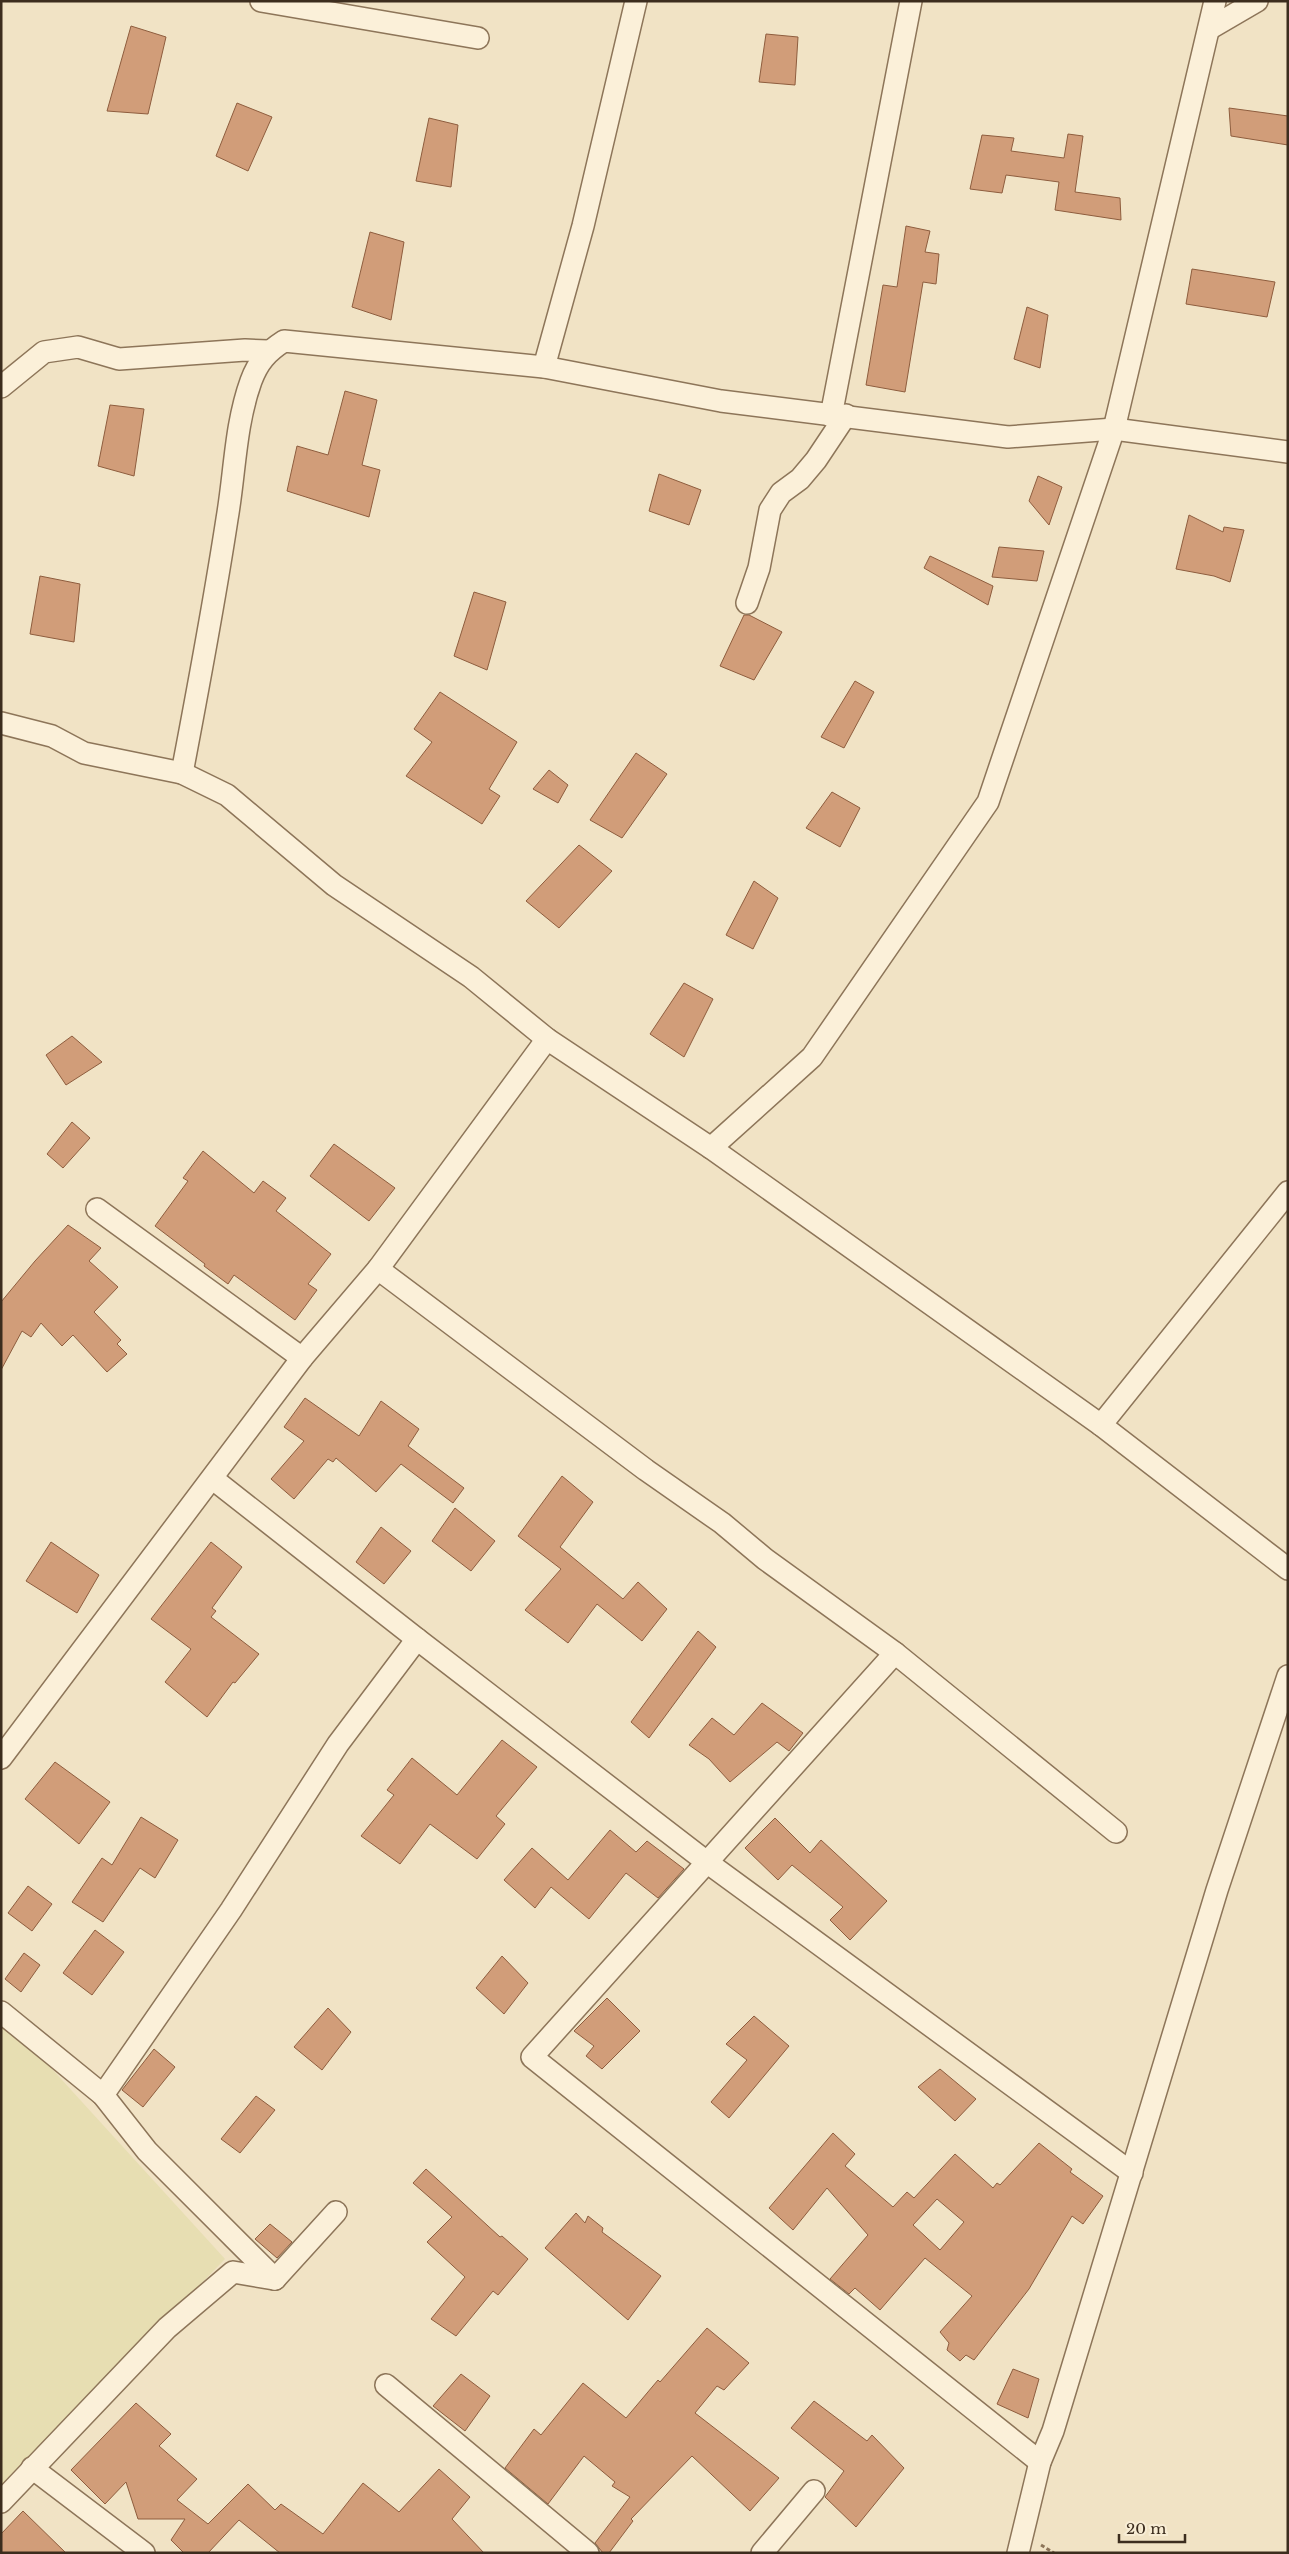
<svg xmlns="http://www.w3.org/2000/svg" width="1289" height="2554" font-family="'Libre Baskerville',serif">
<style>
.farmland{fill:#e7deb2}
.building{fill:#d19d79;stroke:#8e5d3e;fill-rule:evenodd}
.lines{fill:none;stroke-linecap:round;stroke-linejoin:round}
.minor-casing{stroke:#8d7559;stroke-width:24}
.path{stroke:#8d7559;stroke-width:3;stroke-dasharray:4 2.5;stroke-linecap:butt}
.minor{stroke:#fbf0d9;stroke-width:21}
</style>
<rect width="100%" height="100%" fill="#f1e3c5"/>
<path class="farmland" d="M 1,2013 L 225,2259 L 1,2489 Z"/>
<g class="building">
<path d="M 131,26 L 166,37 L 148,114 L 107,111 Z"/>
<path d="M 766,34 L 798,37 L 795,85 L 759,82 Z"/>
<path d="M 237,103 L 272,117 L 248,171 L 216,156 Z"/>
<path d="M 1229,108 L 1288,116 L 1288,145 L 1231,136 Z"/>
<path d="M 429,118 L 458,125 L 451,187 L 416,181 Z"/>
<path d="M 1068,134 L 1083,136 L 1075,192 L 1120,198 L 1121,220 L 1055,210 L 1059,182 L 1006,175 L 1002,193 L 970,189 L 982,135 L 1014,138 L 1011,151 L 1064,158 Z"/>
<path d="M 906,226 L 930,231 L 925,252 L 939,254 L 936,284 L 923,282 L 905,392 L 866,385 L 883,285 L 897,287 Z"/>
<path d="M 370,232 L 404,242 L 391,320 L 352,307 Z"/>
<path d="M 1192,269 L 1275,282 L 1267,317 L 1186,304 Z"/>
<path d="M 1027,307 L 1048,315 L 1040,368 L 1014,359 Z"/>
<path d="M 345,391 L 377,400 L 362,465 L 380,470 L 369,517 L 287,491 L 297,446 L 328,455 Z"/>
<path d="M 110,405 L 144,409 L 134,476 L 98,466 Z"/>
<path d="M 659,474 L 701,490 L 689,525 L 649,511 Z"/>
<path d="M 1038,476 L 1062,487 L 1049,525 L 1029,501 Z"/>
<path d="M 1189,515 L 1223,532 L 1224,527 L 1244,530 L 1230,582 L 1214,576 L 1176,569 Z"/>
<path d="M 999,547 L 1044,551 L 1037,581 L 992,577 Z"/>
<path d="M 930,556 L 993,586 L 988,605 L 924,568 Z"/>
<path d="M 40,576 L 80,584 L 74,642 L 30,634 Z"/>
<path d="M 474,592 L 506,602 L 487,670 L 454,656 Z"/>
<path d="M 744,615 L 749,615 L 782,632 L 754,680 L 720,666 Z"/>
<path d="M 855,681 L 874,692 L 844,748 L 821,737 Z"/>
<path d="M 440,692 L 517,742 L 489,789 L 500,796 L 482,824 L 406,776 L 432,742 L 414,729 Z"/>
<path d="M 636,753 L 667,774 L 622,838 L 590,820 Z"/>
<path d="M 549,770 L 568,785 L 558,803 L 533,789 Z"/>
<path d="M 832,792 L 860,808 L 840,847 L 806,828 Z"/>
<path d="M 579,845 L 612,871 L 559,928 L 526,901 Z"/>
<path d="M 754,881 L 778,898 L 753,949 L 726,935 Z"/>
<path d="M 684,983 L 713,999 L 684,1057 L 650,1034 Z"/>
<path d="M 72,1036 L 102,1062 L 66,1085 L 46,1055 Z"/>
<path d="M 72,1122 L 90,1138 L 63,1168 L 47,1154 Z"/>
<path d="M 334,1144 L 395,1188 L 369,1221 L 310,1176 Z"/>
<path d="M 203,1151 L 254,1193 L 263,1181 L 286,1198 L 276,1211 L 331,1254 L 308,1284 L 317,1290 L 295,1320 L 234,1275 L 228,1284 L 204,1266 L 205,1264 L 155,1226 L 188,1181 L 183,1178 Z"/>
<path d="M 68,1225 L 101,1248 L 89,1261 L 118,1287 L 94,1312 L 121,1340 L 117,1344 L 127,1354 L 107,1372 L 73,1335 L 62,1346 L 41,1323 L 31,1337 L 22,1331 L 1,1370 L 1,1302 L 35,1261 Z"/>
<path d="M 305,1398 L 359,1436 L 381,1401 L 419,1429 L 408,1446 L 464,1488 L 453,1503 L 401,1464 L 376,1492 L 336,1458 L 333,1462 L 328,1459 L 294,1499 L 271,1479 L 304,1441 L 284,1427 Z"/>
<path d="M 562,1476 L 593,1502 L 560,1547 L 623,1599 L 638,1582 L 667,1609 L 642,1641 L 597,1604 L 568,1643 L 525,1610 L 561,1569 L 518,1536 Z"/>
<path d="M 455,1508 L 495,1541 L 471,1571 L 432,1541 Z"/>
<path d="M 381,1527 L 411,1551 L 384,1584 L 356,1562 Z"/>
<path d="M 51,1542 L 99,1575 L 77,1613 L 26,1581 Z"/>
<path d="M 211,1542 L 242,1567 L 212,1608 L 216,1611 L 211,1617 L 259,1654 L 235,1683 L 233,1682 L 207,1717 L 165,1682 L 191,1649 L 151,1619 Z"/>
<path d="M 698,1631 L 716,1647 L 649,1738 L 631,1722 Z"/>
<path d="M 762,1703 L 803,1733 L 789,1751 L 777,1742 L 730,1782 L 709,1759 L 689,1745 L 712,1718 L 734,1735 Z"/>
<path d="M 502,1740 L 537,1767 L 496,1816 L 505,1824 L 477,1859 L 430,1824 L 400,1864 L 361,1836 L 394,1795 L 387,1790 L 412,1758 L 457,1795 Z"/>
<path d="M 55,1762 L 110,1802 L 79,1844 L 25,1799 Z"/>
<path d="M 141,1817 L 178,1840 L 155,1878 L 140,1868 L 103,1922 L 72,1902 L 102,1858 L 112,1865 Z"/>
<path d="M 775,1818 L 810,1853 L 821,1840 L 887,1901 L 850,1940 L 830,1920 L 843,1907 L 792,1865 L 778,1880 L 745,1848 Z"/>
<path d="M 610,1830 L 636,1852 L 647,1841 L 684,1869 L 658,1898 L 626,1873 L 589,1919 L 551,1887 L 535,1908 L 504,1880 L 532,1848 L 568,1880 Z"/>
<path d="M 28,1886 L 52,1904 L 32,1931 L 8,1913 Z"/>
<path d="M 95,1930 L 124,1952 L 92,1995 L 63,1973 Z"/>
<path d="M 24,1953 L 40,1965 L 21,1992 L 5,1979 Z"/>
<path d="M 502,1956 L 528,1983 L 504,2014 L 476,1988 Z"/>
<path d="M 607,1998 L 640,2031 L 602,2069 L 586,2056 L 594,2046 L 574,2031 Z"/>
<path d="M 328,2008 L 351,2032 L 322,2070 L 294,2047 Z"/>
<path d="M 754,2016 L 789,2046 L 729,2118 L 711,2102 L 747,2060 L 726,2044 Z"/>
<path d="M 154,2049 L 175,2067 L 143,2107 L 122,2090 Z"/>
<path d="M 940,2069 L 976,2099 L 955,2121 L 918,2087 Z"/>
<path d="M 256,2096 L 275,2110 L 240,2153 L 221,2139 Z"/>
<path d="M 833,2133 L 855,2154 L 845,2166 L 893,2207 L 907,2192 L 914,2198 L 955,2154 L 993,2188 L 997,2183 L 1000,2185 L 1039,2143 L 1072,2169 L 1070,2172 L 1103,2196 L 1083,2224 L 1072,2216 L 1029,2289 L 974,2360 L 966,2355 L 960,2361 L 947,2350 L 949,2343 L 940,2332 L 972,2296 L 925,2258 L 880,2310 L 855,2288 L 849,2294 L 830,2279 L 868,2235 L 827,2188 L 793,2230 L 769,2208 ZM 937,2199 L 964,2222 L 940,2250 L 913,2225 Z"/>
<path d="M 426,2169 L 500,2237 L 502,2236 L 528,2259 L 498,2295 L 493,2291 L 456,2336 L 431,2319 L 465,2277 L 427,2242 L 452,2217 L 413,2183 Z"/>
<path d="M 576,2213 L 585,2223 L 588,2216 L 603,2228 L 602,2232 L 661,2276 L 628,2320 L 545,2248 Z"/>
<path d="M 270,2224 L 292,2242 L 277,2258 L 255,2239 Z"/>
<path d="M 707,2328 L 749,2363 L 724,2390 L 717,2386 L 695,2413 L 779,2478 L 750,2511 L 692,2456 L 631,2519 L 633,2521 L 609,2553 L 603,2553 L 595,2543 L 630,2497 L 612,2486 L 615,2482 L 584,2456 L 548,2504 L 505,2468 L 534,2429 L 541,2435 L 583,2383 L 626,2418 L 658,2380 L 660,2382 Z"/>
<path d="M 1013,2369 L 1039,2379 L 1028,2418 L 997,2404 Z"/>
<path d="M 461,2374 L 490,2396 L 465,2431 L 433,2406 Z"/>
<path d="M 814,2401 L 867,2441 L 872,2435 L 904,2468 L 856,2527 L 825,2497 L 844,2471 L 791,2428 Z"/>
<path d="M 136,2403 L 171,2434 L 159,2446 L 197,2479 L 177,2500 L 208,2524 L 248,2484 L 275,2510 L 281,2504 L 323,2534 L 363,2483 L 399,2512 L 439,2469 L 470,2497 L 452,2519 L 484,2553 L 280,2553 L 239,2520 L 208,2553 L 184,2553 L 171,2540 L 185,2519 L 138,2519 L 126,2482 L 105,2504 L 71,2470 Z"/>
<path d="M 23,2511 L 66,2553 L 1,2553 L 1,2534 Z"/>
</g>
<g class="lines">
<g class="minor-casing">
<g id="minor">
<path d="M 261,1 L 478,38"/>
<path d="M 1209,29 L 1257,1"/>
<path d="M 544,367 L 583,226 L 636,1"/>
<path d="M 1,387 L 44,352 L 78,347 L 119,359 L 245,350 L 268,351"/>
<path d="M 831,416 L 911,1"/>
<path d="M 747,603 L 759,568 L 770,510 L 781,493 L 800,479 L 816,460 L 846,415"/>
<path d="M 1,723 L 52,736 L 84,753 L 182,773 L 227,795 L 334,885 L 471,977 L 547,1039 L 711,1148 L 1101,1425 L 1288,1569"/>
<path d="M 182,773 C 198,689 214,604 227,519 C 235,473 235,425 251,381 C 258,362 267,352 284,341 L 544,367 L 721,401 L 1008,437 L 1114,429 L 1288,452"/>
<path d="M 711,1148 L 812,1057 L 988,802 L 1114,429 L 1215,1"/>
<path d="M 97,1209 L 302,1358"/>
<path d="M 378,1269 L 646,1470 L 722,1523 L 765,1559 L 895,1653 L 1116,1832"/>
<path d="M 1101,1425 L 1288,1192"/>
<path d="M 213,1479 L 417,1639 L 708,1863 L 1132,2173"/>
<path d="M 895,1653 L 532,2057 L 1040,2462"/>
<path d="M 1,1758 L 302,1358 L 378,1269 L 547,1039"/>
<path d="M 1,2012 L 103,2095 L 147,2151 L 275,2279"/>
<path d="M 103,2095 L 231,1910 L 338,1744 L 417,1639"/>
<path d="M 275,2279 L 336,2212"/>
<path d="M 386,2385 L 588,2553"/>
<path d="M 32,2468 L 144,2553"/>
<path d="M 1,2502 L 167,2328 L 233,2272 L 274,2279"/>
<path d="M 762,2553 L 814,2491"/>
<path d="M 1018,2553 L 1040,2462 L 1053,2431 L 1217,1890 L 1288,1676"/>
</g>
</g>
<path class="path" d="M 1041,2545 L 1054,2553"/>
<use href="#minor" class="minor"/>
</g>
<rect width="1289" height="2554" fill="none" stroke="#3c2d1e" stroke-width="5"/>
<path d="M1119 2534v8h66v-8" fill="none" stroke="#3c2d1e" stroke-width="2.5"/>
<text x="1126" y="2534" font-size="15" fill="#3c2d1e" stroke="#f8edd5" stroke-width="4" paint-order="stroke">20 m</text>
</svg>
